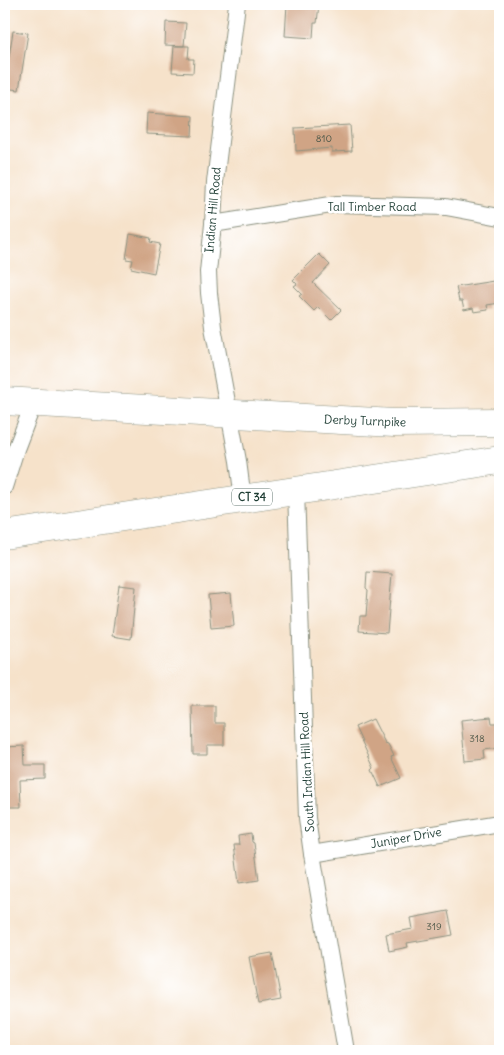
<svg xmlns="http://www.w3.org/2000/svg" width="504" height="1055" font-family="Delius,sans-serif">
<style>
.building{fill:#d0a485}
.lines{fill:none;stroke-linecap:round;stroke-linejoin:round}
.minor-casing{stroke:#8a907f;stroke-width:18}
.trunk-casing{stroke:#8a907f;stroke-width:29}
.minor{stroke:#fff;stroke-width:16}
.trunk{stroke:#fff;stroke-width:28}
.labels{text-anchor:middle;stroke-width:5;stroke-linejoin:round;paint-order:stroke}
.number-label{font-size:10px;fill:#4b5748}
.shield{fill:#fff;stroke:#627771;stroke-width:1}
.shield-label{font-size:11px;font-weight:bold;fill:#1f3d34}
.street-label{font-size:12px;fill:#1f3d34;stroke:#fff}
</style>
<rect width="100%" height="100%" fill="#fff"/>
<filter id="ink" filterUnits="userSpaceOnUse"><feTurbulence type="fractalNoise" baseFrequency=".02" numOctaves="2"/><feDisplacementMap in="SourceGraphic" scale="10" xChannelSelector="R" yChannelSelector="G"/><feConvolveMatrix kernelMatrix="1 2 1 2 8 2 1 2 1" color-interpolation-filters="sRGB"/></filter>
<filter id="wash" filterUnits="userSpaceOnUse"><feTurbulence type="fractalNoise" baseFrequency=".0096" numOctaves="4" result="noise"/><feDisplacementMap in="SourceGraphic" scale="20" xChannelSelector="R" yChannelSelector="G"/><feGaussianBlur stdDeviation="1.12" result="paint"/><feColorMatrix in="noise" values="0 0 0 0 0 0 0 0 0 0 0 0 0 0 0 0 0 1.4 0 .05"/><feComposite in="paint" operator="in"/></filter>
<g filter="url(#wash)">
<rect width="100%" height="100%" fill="#f6e2ca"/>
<g id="blocks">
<g class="building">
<path d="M 287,4 L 319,4 L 317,23 L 314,23 L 313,38 L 285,36 Z"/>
<path d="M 166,22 L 186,23 L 184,46 L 165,45 Z"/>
<path d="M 13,31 L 28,33 L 19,90 L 4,88 L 4,56 L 9,57 Z"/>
<path d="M 174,46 L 189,46 L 188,59 L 194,59 L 193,73 L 172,72 Z"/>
<path d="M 147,113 L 193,116 L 192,136 L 146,134 Z"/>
<path d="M 350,125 L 352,151 L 332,152 L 332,148 L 296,151 L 295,128 Z"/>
<path d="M 130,234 L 151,238 L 150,242 L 160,244 L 154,273 L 131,268 L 133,260 L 126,259 Z"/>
<path d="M 319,254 L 330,265 L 313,283 L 341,310 L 331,320 L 318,307 L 314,311 L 299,296 L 302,294 L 294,286 L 297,284 L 293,280 Z"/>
<path d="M 500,280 L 500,303 L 487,305 L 488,310 L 474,312 L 473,308 L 464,310 L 462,301 L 459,301 L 456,287 Z"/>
<path d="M 367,572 L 392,574 L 387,633 L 359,631 L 360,616 L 366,616 L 368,590 L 366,588 Z"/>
<path d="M 119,585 L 136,587 L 131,639 L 112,636 Z"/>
<path d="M 231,593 L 234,626 L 211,628 L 208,595 Z"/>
<path d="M 192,706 L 215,706 L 215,723 L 224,723 L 224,745 L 207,745 L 207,754 L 193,754 Z"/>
<path d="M 491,717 L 492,723 L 500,723 L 500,748 L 484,750 L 485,759 L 465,761 L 461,720 Z"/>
<path d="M 373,719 L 385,743 L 388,744 L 394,756 L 391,757 L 401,778 L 380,787 L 372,770 L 374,768 L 355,727 Z"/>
<path d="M 24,746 L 25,765 L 45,765 L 45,779 L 20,780 L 21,807 L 4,807 L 4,747 Z"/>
<path d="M 251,834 L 252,842 L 254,843 L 259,880 L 239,883 L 234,845 L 239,845 L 238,836 Z"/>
<path d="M 448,911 L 453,935 L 407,943 L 408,947 L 389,951 L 386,934 L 413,929 L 411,918 Z"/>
<path d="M 272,953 L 281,1000 L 258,1004 L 249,957 Z"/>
</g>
</g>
</g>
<g filter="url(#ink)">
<use href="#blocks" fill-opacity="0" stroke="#8a907f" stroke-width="1"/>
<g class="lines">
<g class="minor-casing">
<g id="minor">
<path d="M 237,4 L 215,182 L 213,224 L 208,272 L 209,293 L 213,327 L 238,461 L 243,499"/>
<path d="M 213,224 L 337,204 L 446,207 L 500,217"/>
<path d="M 4,487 L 16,449 L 34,402"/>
<path d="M 296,490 L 307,818 L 312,854 L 346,1051"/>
<path d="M 312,854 L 500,823"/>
</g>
</g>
<g class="trunk-casing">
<g id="trunk">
<path d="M 4,401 L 394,423 L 500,422"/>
<path d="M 4,535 L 500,460"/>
</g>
</g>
<use href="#minor" class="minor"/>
<use href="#trunk" class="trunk"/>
</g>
</g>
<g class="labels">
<g class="number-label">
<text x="324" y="142">810</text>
<text x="477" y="742">318</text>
<text x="434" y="930">319</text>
</g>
<rect class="shield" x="232" y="488.5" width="40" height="17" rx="4"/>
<g class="shield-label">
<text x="252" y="501">CT 34</text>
</g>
<g class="street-label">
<text x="372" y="211">Tall Timber Road</text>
<text transform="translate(213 210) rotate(-85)" y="4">Indian Hill Road</text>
<text transform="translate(365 421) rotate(2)" y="4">Derby Turnpike</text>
<text transform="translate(307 772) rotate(-93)" y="4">South Indian Hill Road</text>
<text transform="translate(406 838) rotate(-10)" y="4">Juniper Drive</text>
</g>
</g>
<rect width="504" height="1055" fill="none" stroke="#fff" stroke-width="20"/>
</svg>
